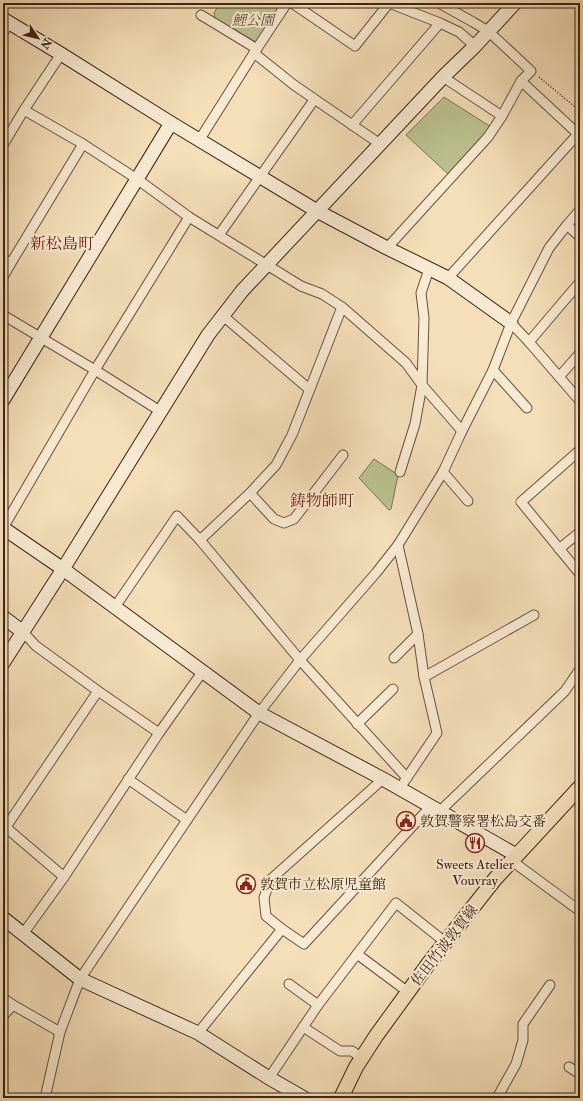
<svg xmlns="http://www.w3.org/2000/svg" width="583" height="1101" font-family="'IM FELL Double Pica','Noto Serif JP',serif">
<style>
.green{fill:#bac290;stroke:#7c7252}
.lines{fill:none;stroke-linecap:round;stroke-linejoin:round}
.street-casing{stroke:#6c503e;stroke-width:11}
.secondary-casing{stroke:#3f2115;stroke-width:15}
.primary-casing{stroke:#3f2115;stroke-width:16}
.path{stroke:#3f2115;stroke-width:1.5;stroke-dasharray:1 2;stroke-linecap:butt}
.street{stroke:#f8ead2;stroke-width:9}
.secondary{stroke:#f8ead2;stroke-width:13}
.primary{stroke:#f4dfb9;stroke-width:14}
.labels{text-anchor:middle;stroke-width:4;stroke-linejoin:round;paint-order:stroke}
.park-label{font-size:14px;font-style:italic;fill:#5e4934;stroke:#f8ead2}
.poi-label{font-size:14px;fill:#3f2115;stroke:#f8ead2;text-anchor:start}
.street-label{font-size:14px;fill:#3f2115;stroke:#f8ead2}
.quarter-label{font-size:16px;fill:#7a1f14;stroke:#f8ead2}
</style>
<rect width="100%" height="100%" fill="#f4dfb9"/>
<filter id="stains"><feTurbulence type="fractalNoise" baseFrequency=".005" numOctaves="4"/><feColorMatrix values="0 0 0 0 .2 0 0 0 0 .09 0 0 0 0 .02 0 0 0 .5 -.17"/></filter>
<radialGradient id="worn" r=".72"><stop offset=".6" stop-color="#630" stop-opacity="0"/><stop offset="1" stop-color="#630" stop-opacity=".3"/></radialGradient>
<g class="green">
<path d="M 220,3 L 283,3 L 256,42 L 215,18 L 214,13 Z"/>
<path d="M 444,97 L 491,127 L 484,136 L 448,174 L 406,135 Z"/>
<path d="M 374,459 L 398,475 L 391,509 L 389,510 L 359,478 Z"/>
</g>
<g class="lines">
<g class="street-casing">
<g id="street">
<path d="M 292,3 L 355,46 L 389,3"/>
<path d="M 389,3 L 440,23 L 459,32 L 475,46"/>
<path d="M 201,15 L 257,49"/>
<path d="M 3,33 L 9,23"/>
<path d="M 254,53 L 294,85 L 380,144"/>
<path d="M 443,77 L 502,116"/>
<path d="M 24,110 L 83,144 L 137,179 L 189,217 L 301,286 L 322,294 L 342,307 L 292,435 L 276,465 L 250,493 L 200,540"/>
<path d="M 352,125 L 440,23"/>
<path d="M 200,139 L 254,53 L 287,3"/>
<path d="M 3,145 L 24,110 L 61,54"/>
<path d="M 567,225 L 580,237"/>
<path d="M 219,235 L 314,100"/>
<path d="M 387,248 L 488,137 L 502,116 L 521,81 L 531,71 L 488,31 L 473,22 L 439,3"/>
<path d="M 3,259 L 11,263 L 3,277"/>
<path d="M 11,263 L 83,144"/>
<path d="M 448,278 L 578,134 L 521,81"/>
<path d="M 342,307 L 406,363 L 422,385 L 462,431"/>
<path d="M 3,315 L 95,370 L 160,411"/>
<path d="M 222,315 L 309,389"/>
<path d="M 511,323 L 529,342 L 580,401"/>
<path d="M 529,342 L 580,282"/>
<path d="M 493,370 L 527,408"/>
<path d="M 559,377 L 580,353"/>
<path d="M 580,450 L 521,502 L 580,574"/>
<path d="M 400,472 L 415,424 L 422,385 L 424,318 L 421,293 L 429,269"/>
<path d="M 443,472 L 468,501"/>
<path d="M 250,493 L 274,519 L 284,523 L 294,519 L 343,455"/>
<path d="M 3,528 L 95,370 L 189,217"/>
<path d="M 398,545 L 418,634 L 424,677 L 437,733 L 404,782"/>
<path d="M 559,549 L 580,532"/>
<path d="M 115,607 L 177,516 L 200,540 L 300,660 L 407,778"/>
<path d="M 23,632 L 36,646 L 98,691 L 159,733"/>
<path d="M 394,658 L 418,634"/>
<path d="M 424,677 L 534,615"/>
<path d="M 357,724 L 393,689"/>
<path d="M 128,779 L 187,820"/>
<path d="M 383,779 L 270,880 L 264,898 L 266,916 L 282,929 L 304,944 L 431,806"/>
<path d="M 440,811 L 565,691 L 580,669"/>
<path d="M 3,825 L 64,877"/>
<path d="M 6,827 L 98,691"/>
<path d="M 512,861 L 580,911"/>
<path d="M 23,934 L 64,877 L 159,733 L 203,671"/>
<path d="M 357,954 L 408,992"/>
<path d="M 289,984 L 318,1005"/>
<path d="M 3,998 L 13,1005 L 60,1032"/>
<path d="M 3,1016 L 13,1005"/>
<path d="M 303,1027 L 340,1051 L 352,1051 L 362,1058"/>
<path d="M 198,1033 L 282,929"/>
<path d="M 569,1067 L 580,1074"/>
<path d="M 269,1078 L 318,1005 L 396,903 L 445,942"/>
<path d="M 45,1098 L 60,1032 L 80,979 L 259,713 L 300,660 L 376,573 L 398,545 L 443,472 L 462,431 L 493,370 L 511,323 L 549,248 L 567,225 L 580,210"/>
<path d="M 497,1098 L 516,1064 L 523,1040 L 523,1024 L 550,985"/>
</g>
</g>
<g class="secondary-casing">
<g id="secondary">
<path d="M 3,19 L 61,54 L 171,123 L 317,211 L 387,248 L 448,278 L 511,323"/>
<path d="M 3,400 L 171,123"/>
<path d="M 3,528 L 63,569 L 259,713 L 383,779 L 516,855"/>
<path d="M 3,617 L 23,632"/>
<path d="M 3,663 L 63,569 L 208,335 L 242,291 L 443,77 L 475,46 L 515,3"/>
<path d="M 3,918 L 80,979 L 198,1033 L 269,1078 L 304,1098"/>
</g>
</g>
<g class="primary-casing">
<path id="primary" d="M 341,1098 L 356,1067 L 376,1036 L 429,963 L 495,879 L 580,787"/>
</g>
<path class="path" d="M 539,77 L 580,111"/>
<use href="#street" class="street"/>
<use href="#secondary" class="secondary"/>
<use href="#primary" class="primary"/>
</g>
<defs>
<g id="civic-ring" transform="scale(1)"><circle r="9.5" fill="#f8ead2" stroke="#8f2418" stroke-width="1.5"/><path d="M-.6-6.5H3V-4.5H.6V-3L4-1V1h2V6H-6V1h2V-1L-.6-3ZM-1.2 2.5V6h2.4V2.5Z" fill="#8f2418"/></g>
<g id="restaurant-ring" transform="scale(1)"><circle r="9.5" fill="#f8ead2" stroke="#8f2418" stroke-width="1.5"/><path d="M-5-6h1v4h1v-4h1v4h1v-4h1v5L-1.5 .5V6h-2V.5L-5-1ZM5-6V6H3V1.5H1.5Q1.5-4 5-6Z" fill="#8f2418"/></g>
</defs>
<g fill-rule="evenodd">
<use href="#civic-ring" x="406" y="821"/>
<use href="#restaurant-ring" x="475" y="843"/>
<use href="#civic-ring" x="246" y="884"/>
</g>
<g class="labels">
<g class="park-label">
<text x="253" y="25">鯉公園</text>
</g>
<g class="poi-label">
<text x="420" y="826">敦賀警察署松島交番</text>
<text x="475" y="869" text-anchor="middle">Sweets Atelier<tspan x="475" dy="16">Vouvray</tspan></text>
<text x="260" y="889">敦賀市立松原児童館</text>
</g>
<g class="street-label">
<text transform="translate(444 945) rotate(-52)" y="5">佐田竹波敦賀線</text>
</g>
<g class="quarter-label">
<text x="62" y="249">新松島町</text>
<text x="322" y="506">鋳物師町</text>
</g>
</g>
<rect width="583" height="1101" fill="none" stroke="#f4dfb9" stroke-width="16"/>
<rect x="4" y="4" width="575" height="1093" fill="none" stroke="#3f2115" stroke-width="2"/>
<rect x="8" y="8" width="567" height="1085" fill="none" stroke="#3f2115"/>
<g transform="translate(38 38) rotate(125)" stroke="#f8ead2" stroke-width="3" paint-order="stroke">
<path d="M0-3L7 15L0 10L-7 15Z" fill="#3f2115"/>
<text y="-6" font-size="11" font-weight="bold" text-anchor="middle" fill="#3f2115">N</text>
</g>
<rect width="100%" height="100%" filter="url(#stains)"/>
<rect width="100%" height="100%" fill="url(#worn)"/>
</svg>
